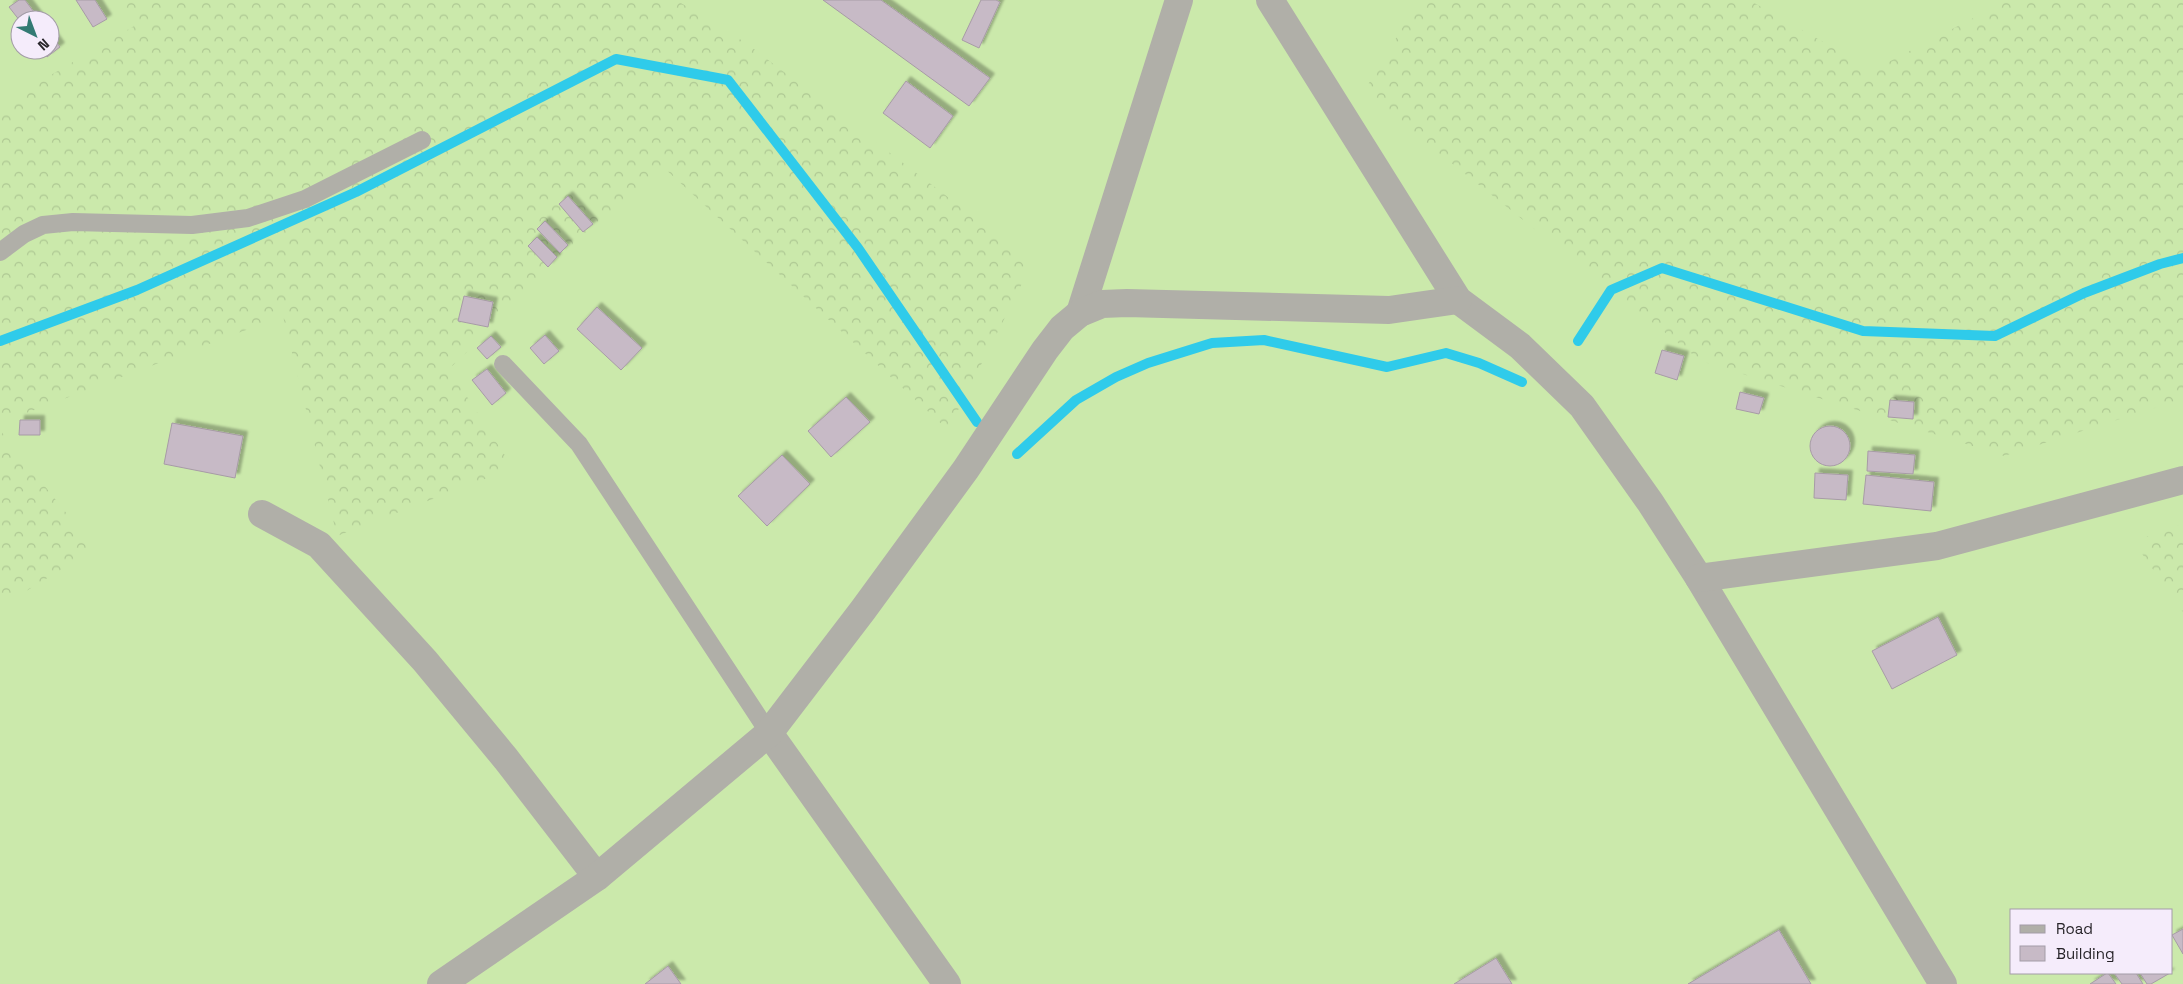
<svg xmlns="http://www.w3.org/2000/svg" width="2183" height="984" font-family="'Space Grotesk',sans-serif">
<style>
.grass{fill:#cbe9ab;fill-rule:evenodd}
.forest{fill:url(#forest-crowns)}
.lines{fill:none;stroke-linecap:round;stroke-linejoin:round}
.stream{stroke:#2fcbea;stroke-width:10}
.building{fill:#c7bac6;stroke:#a79ba6;filter:url(#shadow)}
.lane{stroke:#b0afa8;stroke-width:18}
.street{stroke:#b0afa8;stroke-width:28}
</style>
<defs>
<pattern id="forest-crowns" width="20" height="18" patternUnits="userSpaceOnUse" patternTransform="scale(1.25)"><rect width="20" height="18" fill="#cbe9ab"/><path d="M2 6a3 3 0 1 1 6 0M12 15a3 3 0 1 1 6 0" fill="none" stroke="#aec893"/></pattern>
<filter id="shadow"><feDropShadow dx="4.5" dy="-4.5" stdDeviation="1" flood-color="#0004"/></filter>
</defs>
<rect width="100%" height="100%" fill="#f5ecfb"/>
<path class="grass" d="M 0,0 L 2183,0 L 2183,984 L 0,984 ZM 20,20 L 50,20 L 50,50 L 20,50 ZM 2012,910 L 2172,910 L 2172,973 L 2012,973 Z"/>
<g class="forest">
<path d="M 117,0 L 676,0 L 746,43 L 1033,262 L 948,430 L 662,166 L 449,369 L 513,468 L 337,536 L 283,316 L 0,423 L 0,105 L 134,26 Z"/>
<path d="M 1419,0 L 1749,0 L 1873,70 L 2008,0 L 2183,0 L 2183,399 L 2004,456 L 1701,361 L 1363,93 Z"/>
<path d="M 0,430 L 95,549 L 0,607 Z"/>
<path d="M 2183,524 L 2183,612 L 2133,541 Z"/>
</g>
<g class="lines">
<g class="stream">
<path d="M 0,341 L 137,290 L 356,192 L 616,59 L 728,80 L 858,248 L 977,422"/>
<path d="M 1578,341 L 1611,290 L 1662,268 L 1863,331 L 1995,336 L 2084,293 L 2160,264 L 2183,258"/>
<path d="M 1017,454 L 1076,400 L 1116,377 L 1148,363 L 1212,343 L 1264,340 L 1387,367 L 1446,353 L 1479,363 L 1522,382"/>
</g>
</g>
<g class="building">
<path d="M 19,0 L 25,0 L 40,20 L 20,21 L 9,7 Z"/>
<path d="M 76,0 L 95,0 L 107,19 L 93,27 Z"/>
<path d="M 823,0 L 881,0 L 990,78 L 969,106 Z"/>
<path d="M 981,0 L 996,0 L 1000,2 L 979,48 L 962,40 Z"/>
<path d="M 50,33 L 60,47 L 47,57 L 42,50 L 50,50 Z"/>
<path d="M 906,81 L 953,116 L 930,148 L 883,113 Z"/>
<path d="M 568,196 L 593,224 L 583,232 L 559,204 Z"/>
<path d="M 545,221 L 568,245 L 560,253 L 537,229 Z"/>
<path d="M 537,237 L 557,257 L 548,267 L 528,246 Z"/>
<path d="M 464,296 L 493,302 L 488,327 L 458,321 Z"/>
<path d="M 597,307 L 642,348 L 621,370 L 577,329 Z"/>
<path d="M 545,335 L 559,351 L 544,364 L 530,348 Z"/>
<path d="M 491,336 L 501,347 L 487,359 L 477,348 Z"/>
<path d="M 1662,350 L 1684,356 L 1677,380 L 1655,373 Z"/>
<path d="M 487,369 L 506,393 L 492,405 L 472,380 Z"/>
<path d="M 1740,392 L 1764,398 L 1759,414 L 1736,409 Z"/>
<path d="M 846,397 L 870,422 L 831,457 L 808,431 Z"/>
<path d="M 1890,400 L 1914,402 L 1913,419 L 1888,417 Z"/>
<path d="M 20,420 L 40,420 L 40,435 L 19,435 Z"/>
<path d="M 172,423 L 243,436 L 235,478 L 164,464 Z"/>
<circle cx="1830" cy="446" r="20"/>
<path d="M 1868,451 L 1915,455 L 1913,474 L 1867,471 Z"/>
<path d="M 782,455 L 810,484 L 767,526 L 738,496 Z"/>
<path d="M 1815,473 L 1848,475 L 1846,500 L 1814,498 Z"/>
<path d="M 1866,475 L 1934,482 L 1931,511 L 1863,504 Z"/>
<path d="M 1938,617 L 1957,655 L 1892,689 L 1872,651 Z"/>
<path d="M 2183,929 L 2183,954 L 2172,935 Z"/>
<path d="M 1779,930 L 1811,984 L 1688,984 Z"/>
<path d="M 1496,958 L 1512,984 L 1454,984 Z"/>
<path d="M 668,966 L 681,984 L 645,984 Z"/>
<path d="M 2108,973 L 2116,984 L 2090,984 L 2107,973 Z"/>
<path d="M 2114,973 L 2136,973 L 2143,984 L 2122,984 Z"/>
<path d="M 2140,973 L 2170,973 L 2151,984 L 2147,984 Z"/>
</g>
<g class="lines">
<g class="lane">
<path d="M 0,252 L 24,234 L 43,225 L 73,222 L 192,225 L 248,218 L 305,199 L 422,140"/>
<path d="M 503,364 L 579,444 L 769,733"/>
</g>
<g class="street">
<path d="M 1270,0 L 1458,300 L 1520,346 L 1582,406 L 1650,502 L 1699,578 L 1943,984"/>
<path d="M 1080,313 L 1179,0"/>
<path d="M 262,514 L 319,545 L 425,661 L 506,759 L 597,877"/>
<path d="M 1699,578 L 1937,546 L 2183,480"/>
<path d="M 769,733 L 947,984"/>
<path d="M 441,984 L 597,877 L 769,733 L 863,610 L 966,469 L 1045,350 L 1062,328 L 1080,313 L 1102,304 L 1127,303 L 1389,310 L 1458,300"/>
</g>
</g>
<rect x="2010" y="909" width="162" height="65" fill="#f5ecfb" stroke="#a39ca7"/>
<rect x="2020" y="925" width="25" height="8" fill="#b0afa8" stroke="#a39ca7"/>
<text x="2056" y="934" font-size="15" fill="#272429">Road</text>
<rect x="2020" y="946" width="25" height="15" fill="#c7bac6" stroke="#a39ca7"/>
<text x="2056" y="959" font-size="15" fill="#272429">Building</text>
<g transform="translate(35 35) rotate(138)"><circle r="24" fill="#f5ecfb" stroke="#a39ca7"/>
<path d="M0-4L9 19L0 12L-9 19Z" fill="#337a73"/>
<text y="-8" font-size="14" font-weight="bold" text-anchor="middle" fill="#272429">N</text>
</g>
</svg>
